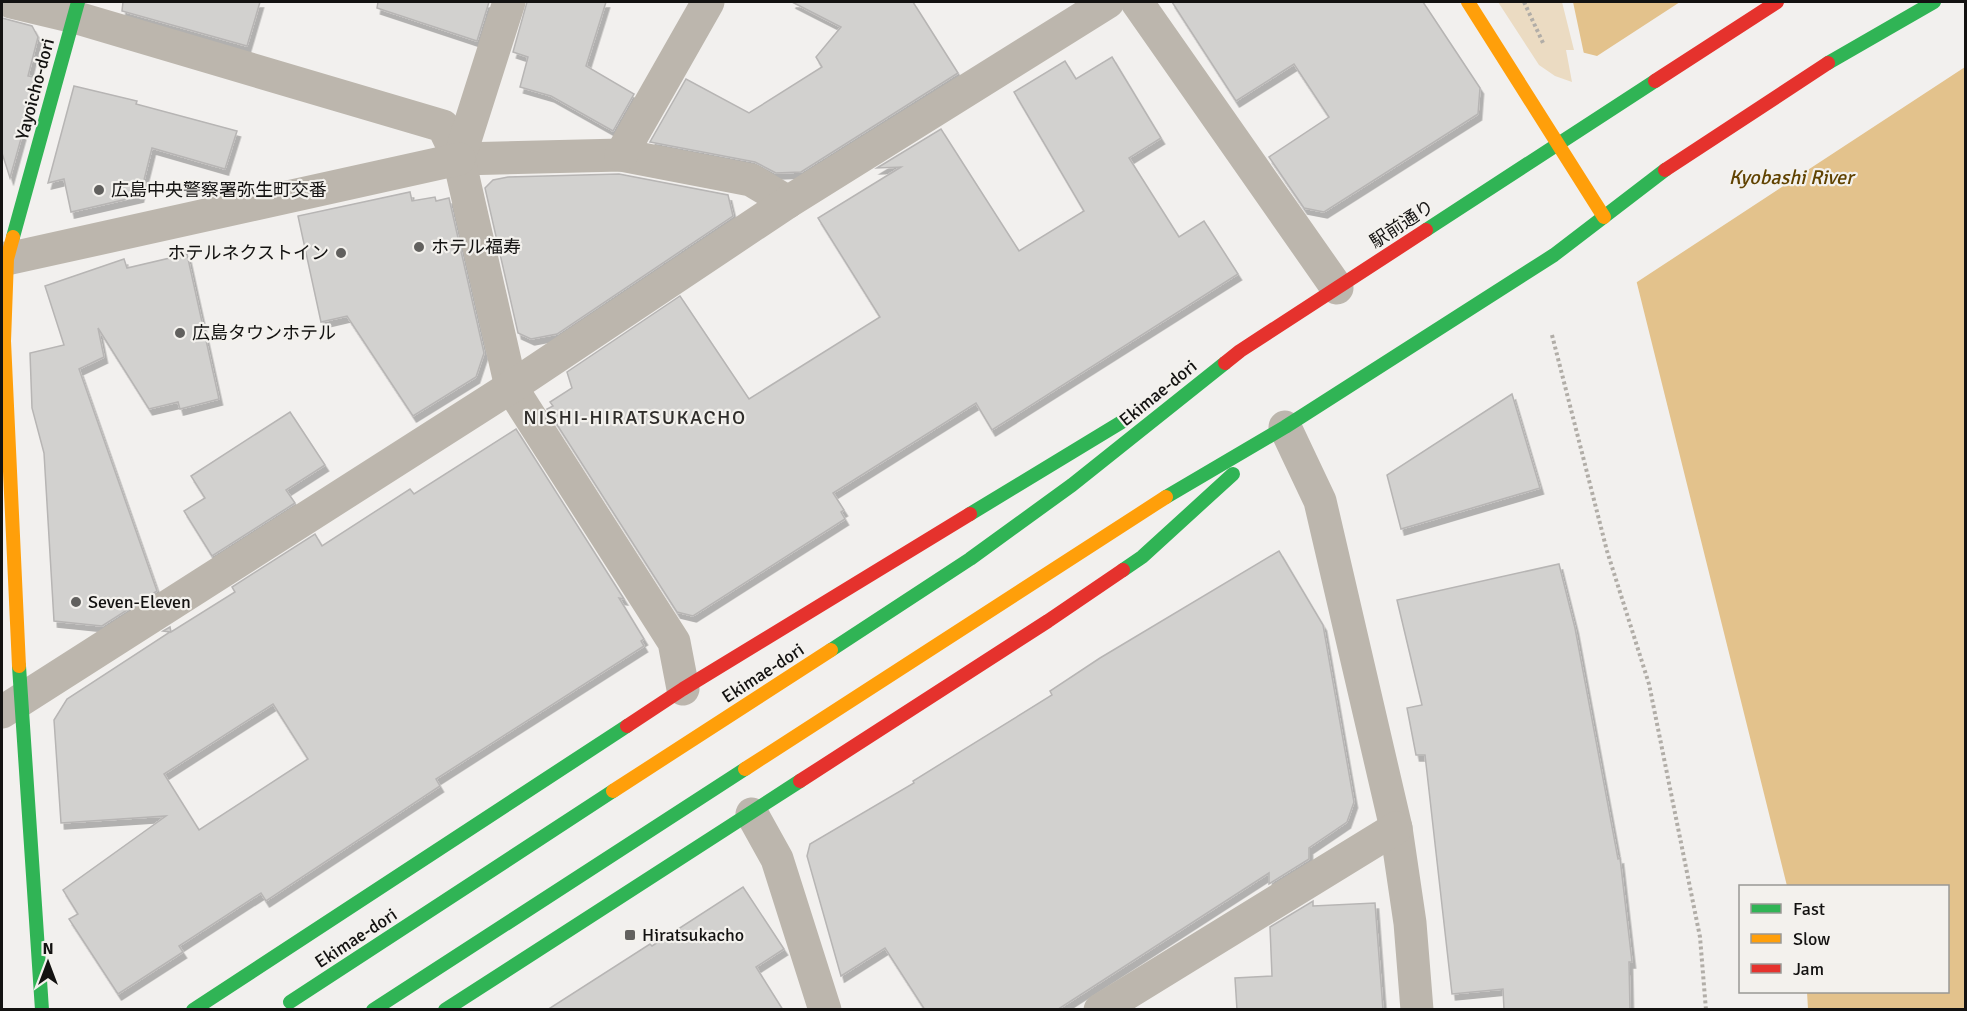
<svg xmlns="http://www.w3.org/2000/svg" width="1967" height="1011" font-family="Signika,'Noto Sans JP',sans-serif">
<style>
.green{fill:#ebdbc2}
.water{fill:#e3c28c}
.pier{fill:#f2f0ee}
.building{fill:#d2d1cf;stroke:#b7b5b4;stroke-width:1.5;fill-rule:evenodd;filter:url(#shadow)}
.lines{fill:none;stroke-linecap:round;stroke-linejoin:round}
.path{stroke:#b1ada7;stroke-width:4;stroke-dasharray:3 3;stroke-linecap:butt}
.street{stroke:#bcb6ad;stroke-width:33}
.fast{stroke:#30b455;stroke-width:14}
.slow{stroke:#ff9f0a;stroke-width:14}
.jam{stroke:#e5322d;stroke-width:14}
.poi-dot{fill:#61605e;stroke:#f3f1ed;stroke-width:2}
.labels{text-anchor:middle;stroke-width:4.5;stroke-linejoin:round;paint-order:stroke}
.street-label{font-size:18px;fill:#131211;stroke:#f3f1ed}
.poi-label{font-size:18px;fill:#131211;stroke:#f3f1ed;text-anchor:start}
.water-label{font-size:20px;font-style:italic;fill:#604200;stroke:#f3f1ed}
.neighbourhood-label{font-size:20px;letter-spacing:1.5px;fill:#2f2d2a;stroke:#f3f1ed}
</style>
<defs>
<filter id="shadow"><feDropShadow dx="3.5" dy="6" stdDeviation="0" flood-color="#0004"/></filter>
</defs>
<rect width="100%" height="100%" fill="#f2f0ee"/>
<path class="green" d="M 1498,2 L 1562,2 L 1574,50 L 1566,50 L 1572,82 L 1555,76 L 1539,65 Z"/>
<path class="water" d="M 1573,2 L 1965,2 L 1965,1009 L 1808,1009 L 1807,992 L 1948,992 L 1948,886 L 1787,886 L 1607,163 Z"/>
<path class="pier" d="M 1680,2 L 1965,2 L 1965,67 L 1634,284 L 1604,163 L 1581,52 L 1597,56 Z"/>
<g class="building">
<path d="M 123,2 L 260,2 L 247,46 L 122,11 Z"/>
<path d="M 378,2 L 489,2 L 477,41 L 377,8 Z"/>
<path d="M 527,2 L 606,2 L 586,66 L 634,94 L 613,131 L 551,96 L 520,87 L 528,57 L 513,52 Z"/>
<path d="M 792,2 L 913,2 L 958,73 L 801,172 L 776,173 L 755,162 L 650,142 L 686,79 L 749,113 L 822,67 L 816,57 L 841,27 Z"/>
<path d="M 1172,2 L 1423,2 L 1480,88 L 1478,114 L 1324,212 L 1304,208 L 1269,157 L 1329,117 L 1294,64 L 1236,101 Z"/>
<path d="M 2,18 L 32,26 L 38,37 L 28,76 L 38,78 L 10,178 L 2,153 Z"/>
<path d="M 1112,57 L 1161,138 L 1129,158 L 1179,237 L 1204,221 L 1238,274 L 992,430 L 976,403 L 833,493 L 844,510 L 841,512 L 845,519 L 693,616 L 677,612 L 547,409 L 553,406 L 550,402 L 572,388 L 567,372 L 680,296 L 749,399 L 880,317 L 818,218 L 901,167 L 877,168 L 941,129 L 1019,251 L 1084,211 L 1014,92 L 1065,61 L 1076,79 Z"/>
<path d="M 74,86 L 137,101 L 136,104 L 237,131 L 225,169 L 152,148 L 140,196 L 71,212 L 64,179 L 48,183 Z"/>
<path d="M 619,174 L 728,195 L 733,216 L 557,334 L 531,339 L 518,333 L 485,188 L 493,180 L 508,177 Z"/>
<path d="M 410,192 L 412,201 L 435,197 L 436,201 L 449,198 L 484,353 L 476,377 L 413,416 L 347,316 L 321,322 L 298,216 Z"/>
<path d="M 187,254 L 219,399 L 180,409 L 178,402 L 149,409 L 98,328 L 104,357 L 79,369 L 157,591 L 102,626 L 54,621 L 44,453 L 32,408 L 30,353 L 64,345 L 45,286 L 124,259 L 127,268 Z"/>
<path d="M 1512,394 L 1540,488 L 1401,529 L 1387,475 Z"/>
<path d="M 290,412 L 325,465 L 286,490 L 295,503 L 212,556 L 184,511 L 205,498 L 191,476 Z"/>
<path d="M 516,429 L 624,599 L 619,598 L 644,639 L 641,641 L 644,646 L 436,779 L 440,786 L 266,901 L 261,893 L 179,946 L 183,952 L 118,994 L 69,919 L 78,914 L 63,890 L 166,816 L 61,823 L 54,720 L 67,699 L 170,632 L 163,631 L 170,627 L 171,632 L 235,592 L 232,587 L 315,534 L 322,546 L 410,489 L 414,494 ZM 273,704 L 308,759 L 199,830 L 164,774 Z"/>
<path d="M 1279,551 L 1323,625 L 1354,802 L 1347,822 L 1309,848 L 1309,859 L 1269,884 L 1269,873 L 1057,1010 L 925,1010 L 885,948 L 841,976 L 807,856 L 810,844 L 914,783 L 913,781 L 1052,695 L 1050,691 L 1100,658 Z"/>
<path d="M 1559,564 L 1575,628 L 1618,859 L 1620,858 L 1632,962 L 1629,962 L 1630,1010 L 1504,1010 L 1503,989 L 1452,994 L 1425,755 L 1416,755 L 1407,708 L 1422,705 L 1397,600 Z"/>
<path d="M 743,887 L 784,949 L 756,967 L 783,1010 L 547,1010 L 650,944 L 652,946 Z"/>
<path d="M 1313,901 L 1313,906 L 1375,903 L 1383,1010 L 1237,1010 L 1235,978 L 1272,976 L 1270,927 Z"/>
</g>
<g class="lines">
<g class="path">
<path d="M 1524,2 L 1544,45"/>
<path d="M 1552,335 L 1607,551 L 1649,684 L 1700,937 L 1706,1010"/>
</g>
<g class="street">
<path d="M 11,2 L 74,17 L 443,126 L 459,159 L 621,155 L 751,180 L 788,202"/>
<path d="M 509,2 L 459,159 L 511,387 L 674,642 L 683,689"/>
<path d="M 1137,2 L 1337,288"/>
<path d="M 621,155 L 708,2"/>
<path d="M 2,258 L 7,259 L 459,159"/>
<path d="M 1285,427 L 1320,501 L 1396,828 L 1410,923 L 1417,1010"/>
<path d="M 2,712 L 511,387 L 788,202 L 1108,2"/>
<path d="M 752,814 L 777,859 L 825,1010"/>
<path d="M 1100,1010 L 1396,828"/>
</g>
<g class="fast">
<path d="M 1828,63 L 1934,2"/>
<path d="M 1426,230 L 1655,81"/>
<path d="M 13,237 L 78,2"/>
<path d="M 1166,497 L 1285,427 L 1554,255 L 1665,170"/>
<path d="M 970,514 L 1125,420"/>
<path d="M 1123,570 L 1142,557 L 1233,474"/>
<path d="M 831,650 L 970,559 L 1072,485 L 1225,363"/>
<path d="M 19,666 L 42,1010"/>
<path d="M 290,1002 L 613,791"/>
<path d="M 193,1010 L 627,726"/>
<path d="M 373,1010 L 745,769"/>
<path d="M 445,1010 L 800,781"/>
</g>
<g class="slow">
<path d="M 1468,2 L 1604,217"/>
<path d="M 13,237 L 7,259 L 4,341 L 19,666"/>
<path d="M 745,769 L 1166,497"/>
<path d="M 613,791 L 831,650"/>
</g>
<g class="jam">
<path d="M 1655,81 L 1777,2"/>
<path d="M 1665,170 L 1828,63"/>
<path d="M 1225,363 L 1240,351 L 1426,230"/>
<path d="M 627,726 L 683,689 L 970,514"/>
<path d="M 800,781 L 1048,621 L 1123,570"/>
</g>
</g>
<g class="poi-dot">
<circle cx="99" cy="190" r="6"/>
<circle cx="419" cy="247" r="6"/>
<circle cx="341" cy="253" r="6"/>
<circle cx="180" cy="333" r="6"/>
<circle cx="76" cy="602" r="6"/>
<rect x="624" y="929" width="12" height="12" rx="3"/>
</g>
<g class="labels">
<g class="street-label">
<text transform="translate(35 89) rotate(-75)" y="6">Yayoicho-dori</text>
<text transform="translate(1402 224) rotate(-33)" y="6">駅前通り</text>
<text transform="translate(1158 393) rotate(-39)" y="6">Ekimae-dori</text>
<text transform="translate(763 673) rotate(-33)" y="6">Ekimae-dori</text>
<text transform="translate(356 938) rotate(-33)" y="6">Ekimae-dori</text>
</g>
<g class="poi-label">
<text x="111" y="196">広島中央警察署弥生町交番</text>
<text x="431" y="253">ホテル福寿</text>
<text x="329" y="259" text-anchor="end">ホテルネクストイン</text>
<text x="192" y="339">広島タウンホテル</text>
<text x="88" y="608">Seven-Eleven</text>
<text x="642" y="941">Hiratsukacho</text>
</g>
<g class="water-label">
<text x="1791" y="184">Kyobashi River</text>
</g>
<g class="neighbourhood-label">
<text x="635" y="424">NISHI-HIRATSUKACHO</text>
</g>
</g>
<rect width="1967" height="1011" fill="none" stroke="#131211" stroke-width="6"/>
<rect x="1739" y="885" width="210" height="108" fill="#f3f1ed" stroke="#999895" stroke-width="1.5"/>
<rect x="1751" y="904" width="30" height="9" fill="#30b455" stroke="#999895" stroke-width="1.5"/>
<text x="1793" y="915" font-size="18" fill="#131211">Fast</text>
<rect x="1751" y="934" width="30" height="9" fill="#ff9f0a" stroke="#999895" stroke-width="1.5"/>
<text x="1793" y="945" font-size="18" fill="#131211">Slow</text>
<rect x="1751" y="964" width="30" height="9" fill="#e5322d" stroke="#999895" stroke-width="1.5"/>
<text x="1793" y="975" font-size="18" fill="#131211">Jam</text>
<g transform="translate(48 963)" stroke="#f3f1ed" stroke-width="4.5" paint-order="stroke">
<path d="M0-4.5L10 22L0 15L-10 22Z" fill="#131211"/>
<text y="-9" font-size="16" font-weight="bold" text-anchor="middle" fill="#131211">N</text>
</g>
</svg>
